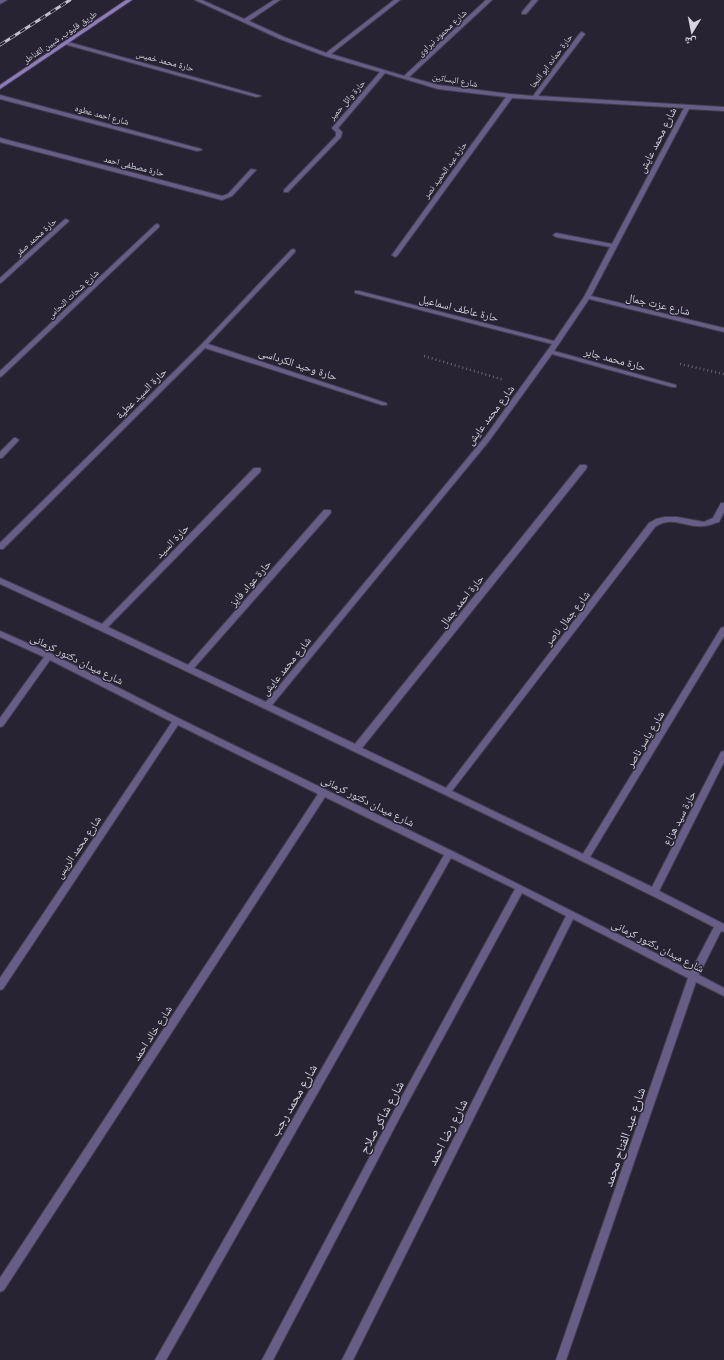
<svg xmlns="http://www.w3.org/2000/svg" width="724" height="1360" font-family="'Public Sans','Noto Naskh Arabic',sans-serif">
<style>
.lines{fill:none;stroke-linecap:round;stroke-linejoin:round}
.minor-casing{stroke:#433f4e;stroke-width:2}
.secondary-casing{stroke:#433f4e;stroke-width:2}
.path{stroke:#696573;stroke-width:2.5;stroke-dasharray:1 3;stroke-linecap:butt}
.minor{fill:#685d87;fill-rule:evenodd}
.secondary{fill:#8e7bbe;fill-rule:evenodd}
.rail-casing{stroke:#c1bfca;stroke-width:3}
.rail{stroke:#272333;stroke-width:2;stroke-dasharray:6;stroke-linecap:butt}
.labels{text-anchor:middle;stroke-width:3;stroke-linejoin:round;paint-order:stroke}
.far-street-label{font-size:9px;fill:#d5d3dd;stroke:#272333}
.street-label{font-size:11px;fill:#d5d3dd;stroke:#272333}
.near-street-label{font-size:13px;fill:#d5d3dd;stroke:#272333}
</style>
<rect width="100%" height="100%" fill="#272333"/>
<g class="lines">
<g class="minor-casing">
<g id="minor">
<path d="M 0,0 L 7,0 L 0,4 Z"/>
<path d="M 195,0 L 202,0 L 244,19 L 274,0 L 280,0 L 249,21 L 284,37 L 326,53 L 394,0 L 400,0 L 331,54 L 404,76 L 486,0 L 492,0 L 409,77 L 438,85 L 510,94 L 533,96 L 580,33 L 582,32 L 585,34 L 538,96 L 724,107 L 724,111 L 689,109 L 591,296 L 724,328 L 724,332 L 589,299 L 554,351 L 676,385 L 676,387 L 672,387 L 552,354 L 489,441 L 272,705 L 355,744 L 580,465 L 586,465 L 587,467 L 586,469 L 362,748 L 446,788 L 649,523 L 656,519 L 665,517 L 677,517 L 704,522 L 713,518 L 721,503 L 724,503 L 724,512 L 719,522 C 714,523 709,526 703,526 C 684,528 674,515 655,527 L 452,791 L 583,854 L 721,628 L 724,627 L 724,636 L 590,857 L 652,887 L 720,754 L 721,752 L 724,751 L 724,762 L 659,891 L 724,924 L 724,932 L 721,931 L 699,975 L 724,988 L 724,996 L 696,982 L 566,1360 L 556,1360 L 688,978 L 573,919 L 353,1360 L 342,1360 L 566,916 L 522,893 L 400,1117 L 273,1360 L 262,1360 L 394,1111 L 515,889 L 451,858 L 166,1360 L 155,1360 L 444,855 L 325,797 L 4,1290 L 0,1292 L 0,1278 L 318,794 L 178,725 L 3,989 L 0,990 L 0,978 L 172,722 L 50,660 L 3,726 L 0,727 L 0,718 L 44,657 L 0,637 L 0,631 L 52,654 L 180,719 L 452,851 L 691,971 L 714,927 C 595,866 473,808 353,751 C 236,695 118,638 0,584 L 0,578 L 102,624 L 254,468 L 260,468 L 261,470 L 260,472 L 108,627 L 188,665 L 324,510 L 330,510 L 331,512 L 330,514 L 194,668 L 266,702 L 485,437 L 552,344 L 355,293 L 355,291 L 359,291 L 554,341 L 584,297 L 610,247 L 556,237 L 553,235 L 556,233 L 612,244 L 684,108 L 512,98 L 397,256 L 395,257 L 392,255 L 506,97 L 438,89 L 385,73 L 338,128 L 342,132 L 341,137 L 288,192 L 284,192 L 284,190 L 336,136 L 336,132 L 332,128 L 380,72 L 325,56 L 280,39 Z"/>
<path d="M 532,0 L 538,0 L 526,14 L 522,14 L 522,12 Z"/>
<path d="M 64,42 L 68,42 L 261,96 L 256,97 L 64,44 Z"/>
<path d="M 0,95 L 201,149 L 202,150 L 197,151 L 0,99 Z"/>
<path d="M 0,138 L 222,196 L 228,194 L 251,169 L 256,170 L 232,196 L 222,200 L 0,142 Z"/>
<path d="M 66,219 L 69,221 L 68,222 L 2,282 L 0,283 L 0,278 L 64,220 Z"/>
<path d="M 157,224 L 159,225 L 159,227 L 2,376 L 0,377 L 0,371 L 155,225 Z"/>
<path d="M 293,249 L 295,250 L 295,252 L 208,344 L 386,403 L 387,404 L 386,405 L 382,405 L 205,348 L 3,549 L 0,549 L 0,543 L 202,344 L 291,250 Z"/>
<path d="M 14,438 L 16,438 L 19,440 L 2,458 L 0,458 L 0,452 Z"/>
</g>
</g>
<g class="secondary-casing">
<path id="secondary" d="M 126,0 L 132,0 L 0,89 L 0,85 Z"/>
</g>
<g class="path">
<path d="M 424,356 L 504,380"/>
<path d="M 680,364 L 724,374"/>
</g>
<use href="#minor" class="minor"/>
<use href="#secondary" class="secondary"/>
<g class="rail-casing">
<path id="rail" d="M 0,45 L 70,0"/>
</g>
<use href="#rail" class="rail"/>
</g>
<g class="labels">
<g class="far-street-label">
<text transform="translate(442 33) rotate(-43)" y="3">شارع محمود نبراوى</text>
<text transform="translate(60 37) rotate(-34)" y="3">طريق قليوب, شبين القناطر</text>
<text transform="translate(165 61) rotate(15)" y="3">حارة محمد خميس</text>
<text transform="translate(551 61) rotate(-53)" y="3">حارة حماده ابو النجا</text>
<text transform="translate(455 80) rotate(10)" y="3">شارع البساتين</text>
<text transform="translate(347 100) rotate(-49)" y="3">حارة وائل حمير</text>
<text transform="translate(102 115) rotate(15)" y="3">شارع احمد عطوه</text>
<text transform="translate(134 166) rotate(14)" y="3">حارة مصطفى احمد</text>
<text transform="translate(445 170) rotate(-54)" y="3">حارة عبد الحميد نصر</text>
<text transform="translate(36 237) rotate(-42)" y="3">حارة محمد صقر</text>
<text transform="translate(73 294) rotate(-43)" y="3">شارع شحات النحاس</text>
</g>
<g class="street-label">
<text transform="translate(657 140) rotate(-63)" y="4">شارع محمد عايش</text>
<text transform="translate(658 304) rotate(13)" y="4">شارع عزت جمال</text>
<text transform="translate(459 308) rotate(14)" y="4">حارة عاطف اسماعيل</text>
<text transform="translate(615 359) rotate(15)" y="4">حارة محمد جابر</text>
<text transform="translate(298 364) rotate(18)" y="4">حارة وحيد الكرداسى</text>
<text transform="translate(141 393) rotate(-45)" y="4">حارة السيد عطية</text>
<text transform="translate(490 415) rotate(-53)" y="4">شارع محمد عايش</text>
<text transform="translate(172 541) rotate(-46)" y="4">حارة السيد</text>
<text transform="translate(250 583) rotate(-49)" y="4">حارة عواد فايز</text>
<text transform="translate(461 601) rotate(-51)" y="4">حارة احمد جمال</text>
<text transform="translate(567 618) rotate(-52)" y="4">شارع جمال ناصر</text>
<text transform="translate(77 659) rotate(26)" y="4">شارع ميدان دكتور كرمانى</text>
<text transform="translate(286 666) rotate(-51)" y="4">شارع محمد عايش</text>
<text transform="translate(645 739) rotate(-59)" y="4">شارع ياسر ناصر</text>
<text transform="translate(368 801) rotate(26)" y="4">شارع ميدان دكتور كرمانى</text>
<text transform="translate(679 818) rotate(-63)" y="4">حارة سيد هزاع</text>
<text transform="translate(78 847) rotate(-56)" y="4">شارع محمد الريس</text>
<text transform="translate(658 946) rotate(27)" y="4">شارع ميدان دكتور كرمانى</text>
<text transform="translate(152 1033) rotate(-57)" y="4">شارع خالد احمد</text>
</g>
<g class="near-street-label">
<text transform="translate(293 1100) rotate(-60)" y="5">شارع محمد رجب</text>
<text transform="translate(381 1117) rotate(-62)" y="5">شارع شاكر صلاح</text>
<text transform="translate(447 1132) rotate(-63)" y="5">شارع رضا احمد</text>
<text transform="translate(624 1137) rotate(-71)" y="5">شارع عبد الفتاح محمد</text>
</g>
</g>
<g transform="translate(692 32) rotate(190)" stroke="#272333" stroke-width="3" paint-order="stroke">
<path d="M0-3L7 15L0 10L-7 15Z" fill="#d5d3dd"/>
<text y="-6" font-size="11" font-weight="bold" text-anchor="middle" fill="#d5d3dd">ش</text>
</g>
</svg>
